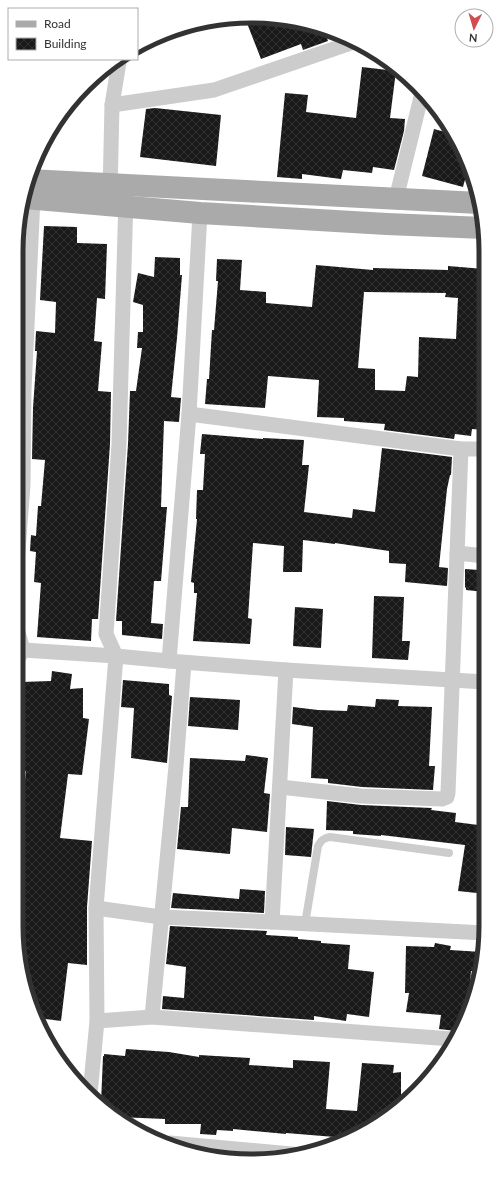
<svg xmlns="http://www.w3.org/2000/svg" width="502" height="1177" font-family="Lato,sans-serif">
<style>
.building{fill:url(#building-cross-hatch);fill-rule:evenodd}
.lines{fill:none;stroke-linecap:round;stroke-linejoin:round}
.lane{stroke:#ccc;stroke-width:8}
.street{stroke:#ccc;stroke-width:15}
.primary{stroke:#aaa;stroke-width:22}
.rim{fill:none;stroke:#323232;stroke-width:5}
</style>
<defs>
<pattern id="building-cross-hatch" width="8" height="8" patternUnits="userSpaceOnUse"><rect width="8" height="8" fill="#191919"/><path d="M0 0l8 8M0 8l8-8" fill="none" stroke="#323232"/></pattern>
</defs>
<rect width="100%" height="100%" fill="#fff"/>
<g class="building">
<path d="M 245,18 L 324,28 L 328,41 L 303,50 L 301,44 L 261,59 Z"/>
<path d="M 362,67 L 396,71 L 390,118 L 405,119 L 404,131 L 394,170 L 373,167 L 372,173 L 343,170 L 341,179 L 302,174 L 302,179 L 277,177 L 285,93 L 308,95 L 306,112 L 356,118 Z"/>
<path d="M 155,108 L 221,115 L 216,166 L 140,157 L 146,109 Z"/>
<path d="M 434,129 L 452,134 L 468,161 L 469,165 L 463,187 L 422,176 Z"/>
<path d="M 44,226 L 77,227 L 77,243 L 107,244 L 105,299 L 97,298 L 94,341 L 102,342 L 98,391 L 111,392 L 110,444 L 98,619 L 92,619 L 91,641 L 37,637 L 41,583 L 34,582 L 36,552 L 30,551 L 31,535 L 36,536 L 38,506 L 41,506 L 45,460 L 32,459 L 33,408 L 37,351 L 35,351 L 36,331 L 55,333 L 56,302 L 40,300 Z"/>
<path d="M 155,257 L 180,258 L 180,275 L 182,275 L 177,338 L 171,397 L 181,398 L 179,422 L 164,421 L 161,507 L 167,507 L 161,581 L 154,581 L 151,623 L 163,624 L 162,639 L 122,635 L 122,621 L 116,621 L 128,444 L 130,391 L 136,391 L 142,348 L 137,348 L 138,332 L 143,332 L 143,305 L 133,302 L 138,273 L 154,277 Z"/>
<path d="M 217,259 L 242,260 L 240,290 L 266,292 L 266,303 L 312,307 L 316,265 L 373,270 L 373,268 L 448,270 L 448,266 L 484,269 L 481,306 L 483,306 L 479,389 L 484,389 L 485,430 L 472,429 L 471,436 L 455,434 L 454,439 L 384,430 L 385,424 L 344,421 L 344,418 L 317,417 L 319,380 L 268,376 L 265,408 L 205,404 L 207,379 L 209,379 L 212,330 L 214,330 L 218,281 L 216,281 ZM 364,292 L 446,293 L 445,297 L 458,298 L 456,339 L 419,337 L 418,377 L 407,376 L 405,391 L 375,390 L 375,369 L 358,368 Z"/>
<path d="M 202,434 L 263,439 L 263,438 L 304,440 L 302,465 L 309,465 L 304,512 L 352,518 L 353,509 L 375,512 L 382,448 L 452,457 L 451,475 L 450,475 L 447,489 L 439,567 L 448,568 L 447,586 L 405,582 L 406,564 L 389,563 L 389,551 L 335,543 L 335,544 L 303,540 L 302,572 L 283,572 L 284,546 L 253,543 L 248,618 L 252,619 L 250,644 L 193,641 L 197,593 L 194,593 L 194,583 L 191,582 L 197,519 L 196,519 L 197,490 L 203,490 L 205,454 L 200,454 Z"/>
<path d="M 465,569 L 479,570 L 479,572 L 485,572 L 485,592 L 466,590 L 466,588 L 465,587 Z"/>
<path d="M 374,596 L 404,597 L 402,641 L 410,641 L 408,660 L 372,658 Z"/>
<path d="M 295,607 L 323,609 L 321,648 L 293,646 Z"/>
<path d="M 52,671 L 72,674 L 70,689 L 83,688 L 83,718 L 89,719 L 82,775 L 68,774 L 60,838 L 92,841 L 87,907 L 87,965 L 68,963 L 61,1021 L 38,1018 L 29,1002 L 19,945 L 21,945 L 24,900 L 20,900 L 22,883 L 16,883 L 16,860 L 20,861 L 21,828 L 20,828 L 26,771 L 24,771 L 25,703 L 21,704 L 21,682 L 51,681 Z"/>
<path d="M 123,680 L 169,684 L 169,695 L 172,696 L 167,763 L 131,758 L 134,708 L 121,707 Z"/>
<path d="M 190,697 L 240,700 L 238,730 L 188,726 Z"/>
<path d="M 376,699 L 399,700 L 398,706 L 432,707 L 429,766 L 435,766 L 433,790 L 362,787 L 328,783 L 328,779 L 311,778 L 313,727 L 292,724 L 293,707 L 318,710 L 347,711 L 348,705 L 375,707 Z"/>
<path d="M 246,755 L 268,758 L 264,793 L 270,794 L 267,832 L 232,828 L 230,854 L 177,849 L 181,807 L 188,807 L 190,758 L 245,761 Z"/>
<path d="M 327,801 L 361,805 L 432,808 L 431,810 L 456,813 L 455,822 L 486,826 L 486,894 L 458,891 L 465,845 L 381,835 L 381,836 L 353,834 L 353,831 L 326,830 Z"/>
<path d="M 286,827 L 314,829 L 311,857 L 285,855 Z"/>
<path d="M 240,889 L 265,891 L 264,913 L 171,908 L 173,893 L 239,899 Z"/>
<path d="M 170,926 L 267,931 L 266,935 L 298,937 L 298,939 L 321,941 L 321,943 L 350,945 L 348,969 L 374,972 L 369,1017 L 347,1014 L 346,1021 L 314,1016 L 314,1020 L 162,1009 L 163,996 L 184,998 L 186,967 L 166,964 Z"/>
<path d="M 435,943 L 451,946 L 450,950 L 482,952 L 478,972 L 471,971 L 468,1011 L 456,1031 L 439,1029 L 441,1015 L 406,1012 L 409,993 L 405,993 L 406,946 L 434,947 Z"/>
<path d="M 126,1049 L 169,1052 L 199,1057 L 199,1055 L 250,1058 L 249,1065 L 293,1068 L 293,1060 L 330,1062 L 326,1109 L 357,1111 L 362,1063 L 394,1065 L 393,1073 L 401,1072 L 401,1103 L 368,1130 L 347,1138 L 286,1133 L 286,1134 L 233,1129 L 233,1131 L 217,1130 L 216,1135 L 200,1134 L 201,1124 L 165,1124 L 165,1119 L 118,1117 L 101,1103 L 103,1056 L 104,1056 L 104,1054 L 125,1056 Z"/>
</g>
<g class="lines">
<path class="lane" d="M 305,924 L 318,846 C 321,840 324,838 330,837 L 449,853"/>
<g class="street">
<path d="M 112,105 L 214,90 L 354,42"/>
<path d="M 110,193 L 112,105 L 119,62"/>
<path d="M 396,199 L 422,93"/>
<path d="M 189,414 L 461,449 L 485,449"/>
<path d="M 457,553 L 485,556"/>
<path d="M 16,577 L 23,485 L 24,390 L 33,198"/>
<path d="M 23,650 L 116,656 L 169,661"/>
<path d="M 16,662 L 23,650 L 16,625"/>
<path d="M 286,670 L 485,682"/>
<path d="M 280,787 L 361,796 L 442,799 L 447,797 L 448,793 L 461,449"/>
<path d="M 96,908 L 161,917 L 272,922 L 286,670 L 169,661 L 189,414 L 200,213"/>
<path d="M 272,922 L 485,933"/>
<path d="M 152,1017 L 452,1039"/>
<path d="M 97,1021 L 152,1017 L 176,766 L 184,663"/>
<path d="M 90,1094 L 97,1021 L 96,908 L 116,656 L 106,634 L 119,444 L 126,197"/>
<path d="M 170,1143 L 302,1155"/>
</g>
<g class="primary">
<path d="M 28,180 L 479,203"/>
<path d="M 25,198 L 200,213 L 387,224 L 484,228"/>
</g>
</g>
<path d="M0 0H502V1177H0ZM251 23H251A228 228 0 0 1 479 251V926A228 228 0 0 1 251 1154H251A228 228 0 0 1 23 926V251A228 228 0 0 1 251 23Z" fill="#fff" fill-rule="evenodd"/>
<path class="rim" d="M251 23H251A228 228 0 0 1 479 251V926A228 228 0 0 1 251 1154H251A228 228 0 0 1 23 926V251A228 228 0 0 1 251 23Z"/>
<rect x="8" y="8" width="130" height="52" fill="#ffffff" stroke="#adadad"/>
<rect x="16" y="21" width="20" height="6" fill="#aaaaaa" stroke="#adadad"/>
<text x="44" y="28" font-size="12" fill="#323232">Road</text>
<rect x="16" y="38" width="20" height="12" fill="url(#building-cross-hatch)" stroke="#adadad"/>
<text x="44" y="48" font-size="12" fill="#323232">Building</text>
<g transform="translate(474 28) rotate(185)"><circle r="19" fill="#ffffff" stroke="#adadad"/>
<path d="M0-3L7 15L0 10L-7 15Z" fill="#d04d50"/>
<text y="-6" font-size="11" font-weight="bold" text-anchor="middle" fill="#323232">N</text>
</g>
</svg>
